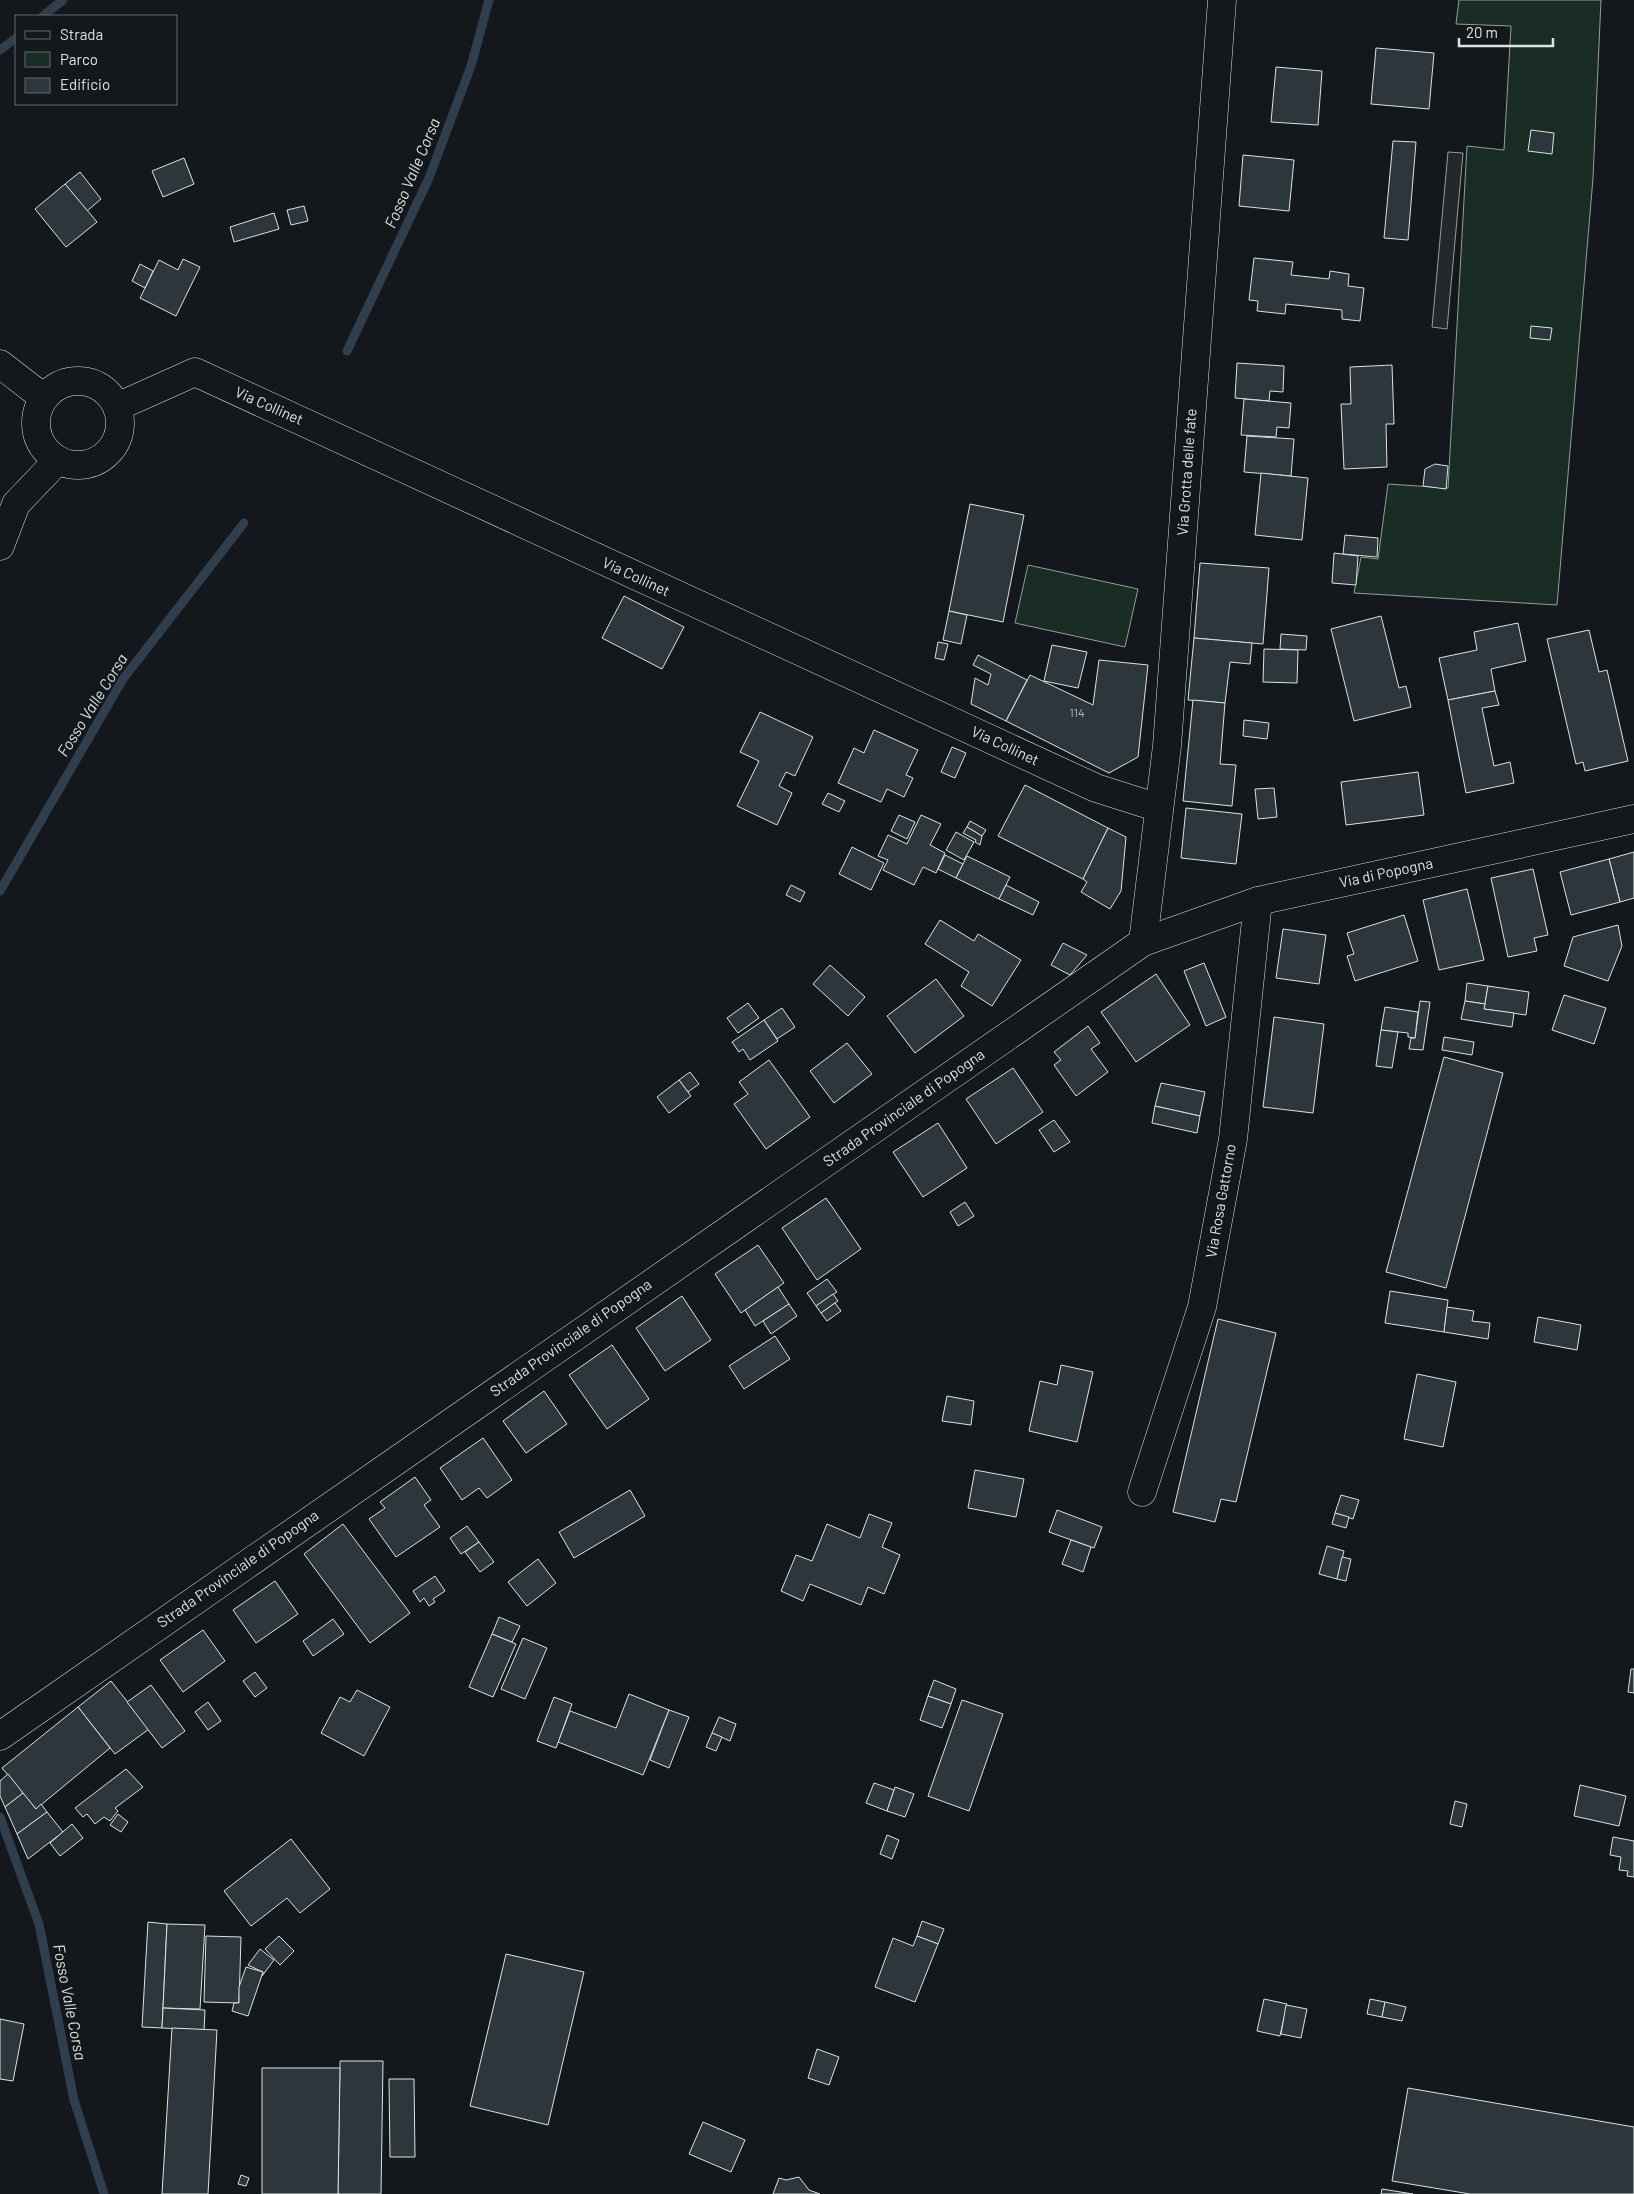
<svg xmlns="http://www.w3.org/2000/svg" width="1634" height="2194" font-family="Barlow,sans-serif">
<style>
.green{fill:#1a2d24;stroke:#939e99}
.parking{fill:#24282b;stroke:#939e99}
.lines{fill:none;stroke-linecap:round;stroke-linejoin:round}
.stream{stroke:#2f3f4d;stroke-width:9}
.building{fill:#2c363c;stroke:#d8e6dc}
.minor-casing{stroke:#d8e6dc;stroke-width:29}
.tertiary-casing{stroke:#d8e6dc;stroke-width:29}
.secondary-casing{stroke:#d8e6dc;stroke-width:29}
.minor{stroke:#14181c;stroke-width:28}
.tertiary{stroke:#14181c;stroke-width:28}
.secondary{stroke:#14181c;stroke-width:28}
.labels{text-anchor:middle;stroke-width:4;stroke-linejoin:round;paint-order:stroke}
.number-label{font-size:12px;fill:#adbab4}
.street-label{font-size:15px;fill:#d8e6dc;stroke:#14181c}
.water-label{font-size:16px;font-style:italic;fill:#d8e6dc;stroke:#14181c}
</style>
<rect width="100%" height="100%" fill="#14181c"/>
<g class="green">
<path d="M 1459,0 L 1601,0 L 1593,178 L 1557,605 L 1354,593 L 1361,557 L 1378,559 L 1388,484 L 1448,488 L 1467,146 L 1504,150 L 1511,26 L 1456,24 Z"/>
<path d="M 1028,565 L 1138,589 L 1125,647 L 1015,623 Z"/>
</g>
<path class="parking" d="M 1448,152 L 1463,153 L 1447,329 L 1432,327 Z"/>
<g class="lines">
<g class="stream">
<path d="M 43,16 L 63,0"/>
<path d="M 0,50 L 16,38"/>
<path d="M 347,351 L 429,178 L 471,66 L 489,0"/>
<path d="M 0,891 L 123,679 L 244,523"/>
<path d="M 0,1817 L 39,1924 L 74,2100 L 104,2194"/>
</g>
</g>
<g class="building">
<path d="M 1376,48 L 1434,53 L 1429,109 L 1371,104 Z"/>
<path d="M 1276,67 L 1322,71 L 1318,125 L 1271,122 Z"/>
<path d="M 1531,130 L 1554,133 L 1552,154 L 1528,151 Z"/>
<path d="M 1393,141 L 1416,142 L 1408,240 L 1384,238 Z"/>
<path d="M 1243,155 L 1294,160 L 1289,211 L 1239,206 Z"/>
<path d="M 184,158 L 194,184 L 163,197 L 152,171 Z"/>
<path d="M 80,172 L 101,199 L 87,211 L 65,184 Z"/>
<path d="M 65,184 L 97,222 L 66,247 L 35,209 Z"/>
<path d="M 304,206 L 308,221 L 291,225 L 287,210 Z"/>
<path d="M 274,213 L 279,229 L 234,242 L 230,227 Z"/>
<path d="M 1254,258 L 1293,262 L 1291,275 L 1329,279 L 1330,271 L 1349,274 L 1348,286 L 1364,288 L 1360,321 L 1342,319 L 1342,310 L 1286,304 L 1285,314 L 1257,311 L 1258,301 L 1249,300 Z"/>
<path d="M 183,259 L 200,267 L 176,316 L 140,298 L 159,260 L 178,270 Z"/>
<path d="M 140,264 L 153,271 L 145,288 L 132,281 Z"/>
<path d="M 1531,326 L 1552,328 L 1550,340 L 1530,338 Z"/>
<path d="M 1237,363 L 1284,366 L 1283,392 L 1270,391 L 1269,401 L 1235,398 Z"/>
<path d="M 1392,365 L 1394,424 L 1386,424 L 1387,467 L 1344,469 L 1341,404 L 1351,404 L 1350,367 Z"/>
<path d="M 1244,399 L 1291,403 L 1289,428 L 1277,427 L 1276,437 L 1241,435 Z"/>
<path d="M 1247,436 L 1294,439 L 1291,476 L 1244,472 Z"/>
<path d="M 1435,464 L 1448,466 L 1446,489 L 1423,486 L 1425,469 Z"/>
<path d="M 1261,473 L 1308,478 L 1302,540 L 1255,535 Z"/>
<path d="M 970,504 L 1024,515 L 1003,622 L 949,611 Z"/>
<path d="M 1345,535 L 1378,538 L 1377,557 L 1343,554 Z"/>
<path d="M 1334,553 L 1358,556 L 1356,585 L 1332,583 Z"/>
<path d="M 1200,563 L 1269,568 L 1263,644 L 1194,638 Z"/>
<path d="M 624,596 L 684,627 L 662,669 L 602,638 Z"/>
<path d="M 949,611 L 967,615 L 961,644 L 943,640 Z"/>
<path d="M 1381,616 L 1399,688 L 1406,686 L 1411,707 L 1354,721 L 1331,629 Z"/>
<path d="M 1518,623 L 1526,661 L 1491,669 L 1495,691 L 1448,700 L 1439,658 L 1477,650 L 1474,632 Z"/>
<path d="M 1589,630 L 1599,672 L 1607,670 L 1628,761 L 1585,771 L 1583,762 L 1576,764 L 1547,639 Z"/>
<path d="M 1281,634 L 1307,636 L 1306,650 L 1280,649 Z"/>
<path d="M 1194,638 L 1252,643 L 1250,664 L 1230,662 L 1225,703 L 1188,700 Z"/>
<path d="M 938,642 L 948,644 L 944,660 L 935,658 Z"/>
<path d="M 1052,645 L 1087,652 L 1078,688 L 1044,681 Z"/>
<path d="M 1264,649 L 1298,650 L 1297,683 L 1263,682 Z"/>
<path d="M 978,655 L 1027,680 L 1006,721 L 971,704 L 975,678 L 988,685 L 991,674 L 973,665 Z"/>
<path d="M 1099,660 L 1148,665 L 1138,757 L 1109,773 L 1006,721 L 1030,675 L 1093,705 Z"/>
<path d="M 1495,691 L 1499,705 L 1482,708 L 1494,766 L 1510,762 L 1514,783 L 1466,793 L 1448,700 Z"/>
<path d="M 1193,700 L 1225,703 L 1220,764 L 1236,765 L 1232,806 L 1183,801 Z"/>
<path d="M 760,712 L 813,737 L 795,776 L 786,772 L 779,786 L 792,793 L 777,825 L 737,806 L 759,761 L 740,752 Z"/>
<path d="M 1244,720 L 1269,723 L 1267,739 L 1243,736 Z"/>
<path d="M 874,730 L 918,750 L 906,775 L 913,778 L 904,797 L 887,789 L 881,802 L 838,783 L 854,748 L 864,753 Z"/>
<path d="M 952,747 L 966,753 L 955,778 L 941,772 Z"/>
<path d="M 1418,772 L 1424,815 L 1346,825 L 1341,782 Z"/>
<path d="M 1025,785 L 1108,828 L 1083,879 L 998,836 Z"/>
<path d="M 1274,788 L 1277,817 L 1258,819 L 1255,789 Z"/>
<path d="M 828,793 L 845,801 L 839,812 L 822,804 Z"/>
<path d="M 1186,808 L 1242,814 L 1236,864 L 1181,858 Z"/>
<path d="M 899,815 L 915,822 L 907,839 L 891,831 Z"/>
<path d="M 921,815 L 941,824 L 930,845 L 945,853 L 936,873 L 923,867 L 914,885 L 883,870 L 888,860 L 878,856 L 888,835 L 907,844 Z"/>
<path d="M 970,821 L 986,830 L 982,836 L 967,827 Z"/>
<path d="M 967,827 L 982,836 L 980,845 L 975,842 L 976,840 L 963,833 Z"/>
<path d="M 1108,828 L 1126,837 L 1121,891 L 1110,909 L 1081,892 L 1087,882 L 1083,879 Z"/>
<path d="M 956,832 L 974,842 L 964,860 L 946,850 Z"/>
<path d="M 852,847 L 884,863 L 871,890 L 839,874 Z"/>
<path d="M 1634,852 L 1634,898 L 1620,902 L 1609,859 Z"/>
<path d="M 945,855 L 963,864 L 956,878 L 938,869 Z"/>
<path d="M 967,856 L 1010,877 L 999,899 L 956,878 Z"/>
<path d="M 1609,859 L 1620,902 L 1571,915 L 1560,872 Z"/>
<path d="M 1533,869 L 1548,935 L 1534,938 L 1537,951 L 1508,957 L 1491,878 Z"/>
<path d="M 791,885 L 805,892 L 800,902 L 786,895 Z"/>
<path d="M 1006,885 L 1039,902 L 1033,915 L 999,899 Z"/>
<path d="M 1467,889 L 1484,960 L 1439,970 L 1423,900 Z"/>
<path d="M 1404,915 L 1418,961 L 1355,981 L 1347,956 L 1354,954 L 1347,933 Z"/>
<path d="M 940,920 L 974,941 L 978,934 L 1021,960 L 992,1006 L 961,986 L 969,972 L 925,944 Z"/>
<path d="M 1618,925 L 1622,946 L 1608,981 L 1564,966 L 1573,937 Z"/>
<path d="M 1283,929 L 1326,935 L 1319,984 L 1276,978 Z"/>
<path d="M 1063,943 L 1087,955 L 1070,975 L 1051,965 Z"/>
<path d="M 1204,963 L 1226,1017 L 1206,1026 L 1184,971 Z"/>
<path d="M 830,965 L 865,997 L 848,1016 L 813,984 Z"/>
<path d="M 1156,974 L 1190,1025 L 1136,1062 L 1101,1012 Z"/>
<path d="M 936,979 L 964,1016 L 915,1053 L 887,1016 Z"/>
<path d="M 1467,983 L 1488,986 L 1485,1004 L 1465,1001 Z"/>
<path d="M 1488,986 L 1529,992 L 1526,1015 L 1484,1009 Z"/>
<path d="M 1564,995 L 1606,1008 L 1594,1044 L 1552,1030 Z"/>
<path d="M 1420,1001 L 1430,1002 L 1423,1050 L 1409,1049 L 1411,1038 L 1415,1038 Z"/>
<path d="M 1465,1001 L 1485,1004 L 1484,1009 L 1514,1013 L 1512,1027 L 1461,1019 Z"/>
<path d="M 748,1003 L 759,1018 L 738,1033 L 727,1018 Z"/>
<path d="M 1385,1007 L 1418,1012 L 1415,1038 L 1408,1037 L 1408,1033 L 1381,1030 Z"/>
<path d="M 782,1008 L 795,1027 L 777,1039 L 764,1020 Z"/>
<path d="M 1274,1017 L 1324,1024 L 1313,1113 L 1263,1107 Z"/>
<path d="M 764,1020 L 778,1041 L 750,1060 L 743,1049 L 739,1052 L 732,1042 Z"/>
<path d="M 1088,1026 L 1100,1043 L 1091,1049 L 1108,1072 L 1076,1096 L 1054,1065 L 1061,1060 L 1054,1052 Z"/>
<path d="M 1381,1030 L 1398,1032 L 1392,1068 L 1376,1066 Z"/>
<path d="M 1444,1037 L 1474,1042 L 1472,1055 L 1442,1050 Z"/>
<path d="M 847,1043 L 872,1074 L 834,1103 L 810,1071 Z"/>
<path d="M 1444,1057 L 1503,1073 L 1446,1288 L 1386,1272 Z"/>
<path d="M 769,1060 L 810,1117 L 766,1149 L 734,1104 L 748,1094 L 739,1082 Z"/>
<path d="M 1013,1068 L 1043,1112 L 996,1144 L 966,1099 Z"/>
<path d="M 690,1072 L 699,1084 L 688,1092 L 679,1080 Z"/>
<path d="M 679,1080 L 691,1096 L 669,1113 L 657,1097 Z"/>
<path d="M 1161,1083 L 1205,1092 L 1200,1116 L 1155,1106 Z"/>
<path d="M 1155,1106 L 1200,1116 L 1197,1133 L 1152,1123 Z"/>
<path d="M 1054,1120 L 1070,1142 L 1054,1152 L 1039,1130 Z"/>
<path d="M 938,1123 L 967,1168 L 923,1197 L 893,1152 Z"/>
<path d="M 826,1198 L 861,1249 L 817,1280 L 782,1228 Z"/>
<path d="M 965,1202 L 974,1216 L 958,1226 L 950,1212 Z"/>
<path d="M 758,1245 L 784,1283 L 741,1313 L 715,1274 Z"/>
<path d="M 827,1279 L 837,1292 L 816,1306 L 807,1293 Z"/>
<path d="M 778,1287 L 789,1304 L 755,1326 L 745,1310 Z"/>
<path d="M 1390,1291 L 1448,1300 L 1444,1332 L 1385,1323 Z"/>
<path d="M 833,1294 L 838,1301 L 821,1313 L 816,1306 Z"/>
<path d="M 682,1296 L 711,1340 L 665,1371 L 636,1328 Z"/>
<path d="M 835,1303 L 841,1311 L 827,1321 L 821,1313 Z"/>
<path d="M 789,1304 L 797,1316 L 771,1334 L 763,1321 Z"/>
<path d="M 1447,1307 L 1474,1311 L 1472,1321 L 1490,1323 L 1488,1339 L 1444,1332 Z"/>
<path d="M 1538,1317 L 1581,1325 L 1577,1350 L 1534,1342 Z"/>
<path d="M 1218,1319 L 1276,1333 L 1236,1502 L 1221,1499 L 1215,1522 L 1173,1512 Z"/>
<path d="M 775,1336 L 790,1359 L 744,1389 L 729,1366 Z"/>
<path d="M 612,1345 L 649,1399 L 607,1429 L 569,1375 Z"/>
<path d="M 1061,1365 L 1093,1372 L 1077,1442 L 1029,1431 L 1040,1381 L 1057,1385 Z"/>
<path d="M 1417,1374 L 1456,1382 L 1443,1447 L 1404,1439 Z"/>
<path d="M 544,1391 L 567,1424 L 526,1453 L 503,1421 Z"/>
<path d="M 947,1396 L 974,1401 L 971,1425 L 942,1421 Z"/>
<path d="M 483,1438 L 512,1480 L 487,1498 L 479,1488 L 462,1500 L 440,1468 Z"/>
<path d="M 975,1470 L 1024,1479 L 1016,1517 L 968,1508 Z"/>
<path d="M 415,1477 L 431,1500 L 424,1505 L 440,1527 L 396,1557 L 369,1519 L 385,1508 L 380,1502 Z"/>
<path d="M 630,1490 L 645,1516 L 574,1558 L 559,1532 Z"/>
<path d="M 1341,1495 L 1359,1500 L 1353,1519 L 1335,1513 Z"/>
<path d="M 1057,1510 L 1102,1527 L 1094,1548 L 1049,1532 Z"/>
<path d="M 1335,1513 L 1349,1517 L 1346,1528 L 1332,1524 Z"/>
<path d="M 869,1514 L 892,1523 L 882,1547 L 900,1555 L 884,1594 L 868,1587 L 861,1605 L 810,1584 L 803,1601 L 781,1591 L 796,1555 L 812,1561 L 827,1524 L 860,1538 Z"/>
<path d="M 343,1524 L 410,1613 L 370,1643 L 304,1554 Z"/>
<path d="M 467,1526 L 479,1542 L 461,1554 L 450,1538 Z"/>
<path d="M 1071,1540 L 1091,1547 L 1083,1572 L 1062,1564 Z"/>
<path d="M 479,1542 L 494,1562 L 480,1572 L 465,1552 Z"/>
<path d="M 1327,1546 L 1344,1551 L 1337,1579 L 1319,1574 Z"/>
<path d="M 1342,1557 L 1351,1559 L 1346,1581 L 1337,1579 Z"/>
<path d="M 538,1559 L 556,1583 L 527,1606 L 508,1582 Z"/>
<path d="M 435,1576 L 445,1591 L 433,1599 L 435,1602 L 429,1606 L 424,1598 L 420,1602 L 413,1591 Z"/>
<path d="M 275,1581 L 298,1614 L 256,1643 L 233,1610 Z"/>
<path d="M 499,1617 L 520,1626 L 512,1642 L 492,1634 Z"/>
<path d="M 333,1619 L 344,1634 L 313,1656 L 303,1641 Z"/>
<path d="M 203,1630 L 225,1661 L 183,1692 L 160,1660 Z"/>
<path d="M 492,1634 L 516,1644 L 493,1697 L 469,1687 Z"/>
<path d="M 523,1638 L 547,1648 L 525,1699 L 501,1689 Z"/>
<path d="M 1631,1669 L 1634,1669 L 1634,1693 L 1628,1692 Z"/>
<path d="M 255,1672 L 267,1688 L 255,1697 L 243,1681 Z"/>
<path d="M 934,1680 L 956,1689 L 951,1704 L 928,1696 Z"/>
<path d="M 111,1681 L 149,1729 L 115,1754 L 78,1707 Z"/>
<path d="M 151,1685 L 185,1731 L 162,1748 L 127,1702 Z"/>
<path d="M 357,1690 L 390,1707 L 364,1756 L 321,1733 L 340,1697 L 350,1702 Z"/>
<path d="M 629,1694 L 669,1710 L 643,1775 L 558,1742 L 570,1711 L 616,1728 Z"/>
<path d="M 928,1696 L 951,1704 L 942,1728 L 920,1720 Z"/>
<path d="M 554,1697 L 572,1704 L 556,1748 L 537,1741 Z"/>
<path d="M 962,1700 L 1003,1714 L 969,1811 L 928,1796 Z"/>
<path d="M 208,1702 L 221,1721 L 208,1730 L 195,1712 Z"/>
<path d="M 78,1707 L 110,1748 L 36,1809 L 2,1768 Z"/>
<path d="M 669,1710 L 689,1717 L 669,1768 L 650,1760 Z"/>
<path d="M 719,1717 L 736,1724 L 730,1741 L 712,1733 Z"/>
<path d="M 712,1733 L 722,1737 L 716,1751 L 706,1747 Z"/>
<path d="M 126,1769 L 143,1787 L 115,1808 L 118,1811 L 110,1821 L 104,1817 L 95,1824 L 87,1814 L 83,1817 L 75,1808 Z"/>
<path d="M 8,1774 L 23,1793 L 5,1807 L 0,1796 L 0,1781 Z"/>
<path d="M 874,1783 L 894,1790 L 887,1811 L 866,1803 Z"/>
<path d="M 1580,1785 L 1626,1796 L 1619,1826 L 1574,1816 Z"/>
<path d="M 895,1787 L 914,1794 L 905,1817 L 887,1811 Z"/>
<path d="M 23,1793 L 36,1809 L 41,1804 L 47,1812 L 17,1834 L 5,1807 Z"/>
<path d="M 1455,1801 L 1467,1804 L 1462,1827 L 1450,1824 Z"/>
<path d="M 47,1812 L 63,1832 L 28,1859 L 17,1834 Z"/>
<path d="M 118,1814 L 128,1822 L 121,1832 L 110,1825 Z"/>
<path d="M 72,1824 L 83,1838 L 60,1856 L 50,1843 Z"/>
<path d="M 887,1835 L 899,1840 L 892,1859 L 880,1854 Z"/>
<path d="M 1613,1837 L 1634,1841 L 1634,1877 L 1627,1876 L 1628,1871 L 1619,1870 L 1621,1857 L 1610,1855 Z"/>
<path d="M 291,1839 L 330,1889 L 300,1913 L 287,1898 L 251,1926 L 224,1891 Z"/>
<path d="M 922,1921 L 944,1929 L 938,1944 L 917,1936 Z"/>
<path d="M 148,1922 L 167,1924 L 162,2028 L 142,2027 Z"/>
<path d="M 167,1924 L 205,1925 L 200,2009 L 163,2008 Z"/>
<path d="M 206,1936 L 241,1937 L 239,2003 L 204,2002 Z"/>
<path d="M 279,1936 L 294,1951 L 280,1965 L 265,1949 Z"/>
<path d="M 917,1936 L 938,1944 L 915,2002 L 875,1987 L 893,1938 L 913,1946 Z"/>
<path d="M 260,1949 L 274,1960 L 262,1976 L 263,1972 L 248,1965 Z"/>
<path d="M 506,1954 L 584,1972 L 548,2125 L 470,2106 Z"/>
<path d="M 246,1967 L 263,1972 L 248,2016 L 232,2011 L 234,2003 L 239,2003 L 239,1987 Z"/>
<path d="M 1264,1999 L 1287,2004 L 1280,2036 L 1257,2031 Z"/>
<path d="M 1370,1999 L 1385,2002 L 1382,2017 L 1367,2014 Z"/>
<path d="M 1385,2002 L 1406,2007 L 1402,2021 L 1382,2017 Z"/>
<path d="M 1286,2005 L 1307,2009 L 1301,2038 L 1281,2034 Z"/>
<path d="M 163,2008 L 205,2010 L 204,2030 L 162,2028 Z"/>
<path d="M 0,2019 L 24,2024 L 13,2081 L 0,2079 Z"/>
<path d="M 172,2028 L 217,2030 L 208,2194 L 162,2194 Z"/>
<path d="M 817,2049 L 839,2057 L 829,2085 L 808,2078 Z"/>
<path d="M 340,2061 L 383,2061 L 381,2194 L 338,2194 Z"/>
<path d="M 262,2068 L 340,2068 L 338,2194 L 262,2194 Z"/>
<path d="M 389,2079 L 414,2079 L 415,2157 L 390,2157 Z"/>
<path d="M 1408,2088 L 1634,2127 L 1634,2194 L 1470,2194 L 1392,2181 Z"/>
<path d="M 703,2122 L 745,2140 L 731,2172 L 689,2154 Z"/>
<path d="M 241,2175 L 249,2178 L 246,2186 L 238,2184 Z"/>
<path d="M 799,2177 L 809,2190 L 820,2194 L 773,2194 L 779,2178 L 786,2180 Z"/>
<path d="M 1382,2189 L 1413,2194 L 1381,2194 Z"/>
</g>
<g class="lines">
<g class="minor-casing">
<g id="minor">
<path d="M 0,364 L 44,398"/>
<circle cx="78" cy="423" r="42"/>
<path d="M 117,407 L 195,372 L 1096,788 L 1159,808"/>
<path d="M 0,546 L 16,504 L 58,460"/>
<path d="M 1142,1492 L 1202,1307 L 1233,1139 L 1258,901"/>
</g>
</g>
<g class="tertiary-casing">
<path id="tertiary" d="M 1143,942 L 1167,746 L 1222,0"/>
</g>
<g class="secondary-casing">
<path id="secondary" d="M 0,1736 L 1143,942 L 1258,901 L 1634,819"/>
</g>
<use href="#minor" class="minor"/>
<use href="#tertiary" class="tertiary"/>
<use href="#secondary" class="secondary"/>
</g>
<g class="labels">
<g class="number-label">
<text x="1077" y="717">114</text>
</g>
<g class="street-label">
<text transform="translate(269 406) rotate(24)" y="5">Via Collinet</text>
<text transform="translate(1187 472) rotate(-86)" y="5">Via Grotta delle fate</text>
<text transform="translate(636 577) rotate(25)" y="5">Via Collinet</text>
<text transform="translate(1005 746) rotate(25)" y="5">Via Collinet</text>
<text transform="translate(1386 873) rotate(-12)" y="5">Via di Popogna</text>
<text transform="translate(904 1108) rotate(-35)" y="5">Strada Provinciale di Popogna</text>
<text transform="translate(1221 1201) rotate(-80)" y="5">Via Rosa Gattorno</text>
<text transform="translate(571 1338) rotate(-35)" y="5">Strada Provinciale di Popogna</text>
<text transform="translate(238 1569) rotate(-35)" y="5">Strada Provinciale di Popogna</text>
</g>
<g class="water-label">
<text transform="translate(412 173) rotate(-67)" y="6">Fosso Valle Corsa</text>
<text transform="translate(92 705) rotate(-58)" y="6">Fosso Valle Corsa</text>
<text transform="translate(70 2002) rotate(79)" y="6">Fosso Valle Corsa</text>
</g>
</g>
<rect x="15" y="15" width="162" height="90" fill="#14181c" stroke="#626a69"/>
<rect x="25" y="31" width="25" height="8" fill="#14181c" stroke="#626a69"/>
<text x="60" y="40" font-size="15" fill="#d8e6dc">Strada</text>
<rect x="25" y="52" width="25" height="15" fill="#1a2d24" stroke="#626a69"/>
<text x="60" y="65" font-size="15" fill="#d8e6dc">Parco</text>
<rect x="25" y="78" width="25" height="15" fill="#2c363c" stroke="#626a69"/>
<text x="60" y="90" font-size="15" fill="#d8e6dc">Edificio</text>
<path d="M1459 38v8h94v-8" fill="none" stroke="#d8e6dc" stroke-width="2.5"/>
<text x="1466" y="38" font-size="15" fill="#d8e6dc" stroke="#14181c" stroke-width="4" paint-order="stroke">20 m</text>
</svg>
